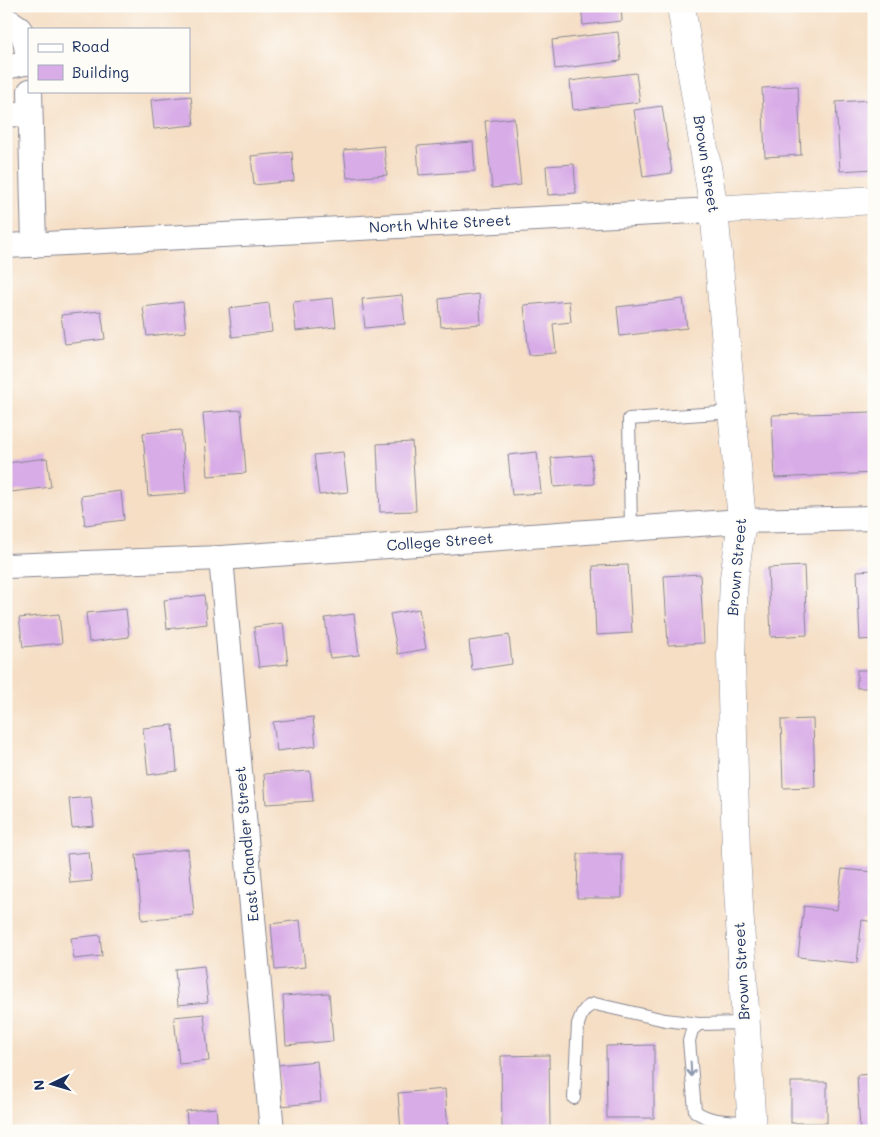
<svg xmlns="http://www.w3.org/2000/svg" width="880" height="1137" font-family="Mali,sans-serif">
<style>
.building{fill:#d8ace7}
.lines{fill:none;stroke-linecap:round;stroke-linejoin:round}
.lane-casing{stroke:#888691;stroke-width:14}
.street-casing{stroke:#888691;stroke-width:26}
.secondary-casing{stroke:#888691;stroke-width:29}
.lane{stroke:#fff;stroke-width:12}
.street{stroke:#fff;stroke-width:24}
.secondary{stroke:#fff;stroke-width:28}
.oneway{stroke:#8d97ae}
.labels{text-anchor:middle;stroke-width:4;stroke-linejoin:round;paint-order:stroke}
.street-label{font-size:15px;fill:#1b2f5e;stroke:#fdfcf7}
</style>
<rect width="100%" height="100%" fill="#fdfcf7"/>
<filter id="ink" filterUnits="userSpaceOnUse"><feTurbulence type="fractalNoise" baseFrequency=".02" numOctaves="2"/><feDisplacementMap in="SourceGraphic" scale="10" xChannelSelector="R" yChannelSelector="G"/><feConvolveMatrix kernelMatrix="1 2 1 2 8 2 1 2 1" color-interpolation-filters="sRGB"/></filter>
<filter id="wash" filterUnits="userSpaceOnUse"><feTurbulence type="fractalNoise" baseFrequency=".0096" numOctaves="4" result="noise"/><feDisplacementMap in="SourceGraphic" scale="20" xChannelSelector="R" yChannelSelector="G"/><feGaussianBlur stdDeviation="1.12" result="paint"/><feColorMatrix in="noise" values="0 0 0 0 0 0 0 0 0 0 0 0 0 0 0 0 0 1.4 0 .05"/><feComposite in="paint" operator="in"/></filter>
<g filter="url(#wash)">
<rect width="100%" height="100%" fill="#f5dec4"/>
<g id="blocks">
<g class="building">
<path d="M 581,6 L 621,6 L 622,21 L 583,25 Z"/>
<path d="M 618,32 L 621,61 L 555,69 L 552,40 Z"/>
<path d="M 636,73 L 640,102 L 573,110 L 570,81 Z"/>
<path d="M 798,86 L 801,155 L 765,157 L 762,88 Z"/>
<path d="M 191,96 L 194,125 L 154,129 L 151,100 Z"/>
<path d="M 872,100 L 874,169 L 840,171 L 836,102 Z"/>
<path d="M 662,106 L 672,173 L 643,177 L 634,110 Z"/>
<path d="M 514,118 L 521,185 L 492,188 L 485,121 Z"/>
<path d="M 473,142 L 475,171 L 419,175 L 417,146 Z"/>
<path d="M 384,146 L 387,175 L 347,178 L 344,150 Z"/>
<path d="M 292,152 L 294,181 L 254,185 L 251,156 Z"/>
<path d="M 574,164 L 576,193 L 548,195 L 546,166 Z"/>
<path d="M 479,294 L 481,324 L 441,327 L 439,299 Z"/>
<path d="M 402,295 L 405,324 L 365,328 L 362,299 Z"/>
<path d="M 333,298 L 336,327 L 296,331 L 293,302 Z"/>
<path d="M 683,299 L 687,328 L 620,336 L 617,307 Z"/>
<path d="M 569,301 L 571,322 L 553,324 L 556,353 L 529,355 L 524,305 Z"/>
<path d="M 183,302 L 186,332 L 147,336 L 143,307 Z"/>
<path d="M 269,303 L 272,332 L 232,337 L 229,308 Z"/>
<path d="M 101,311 L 105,339 L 65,344 L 61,315 Z"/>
<path d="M 241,410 L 246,473 L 208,476 L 203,413 Z"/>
<path d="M 874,412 L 874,473 L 775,478 L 772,415 Z"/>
<path d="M 181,430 L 186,493 L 148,496 L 143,433 Z"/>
<path d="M 412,442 L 416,511 L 380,512 L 377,444 Z"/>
<path d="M 343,452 L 348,492 L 319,495 L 314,455 Z"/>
<path d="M 537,452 L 541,493 L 512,495 L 508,455 Z"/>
<path d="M 591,455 L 594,484 L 554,487 L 551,458 Z"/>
<path d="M 47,458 L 51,487 L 11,492 L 7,463 Z"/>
<path d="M 121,491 L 124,520 L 85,525 L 81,496 Z"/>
<path d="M 628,565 L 632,633 L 596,635 L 593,566 Z"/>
<path d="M 804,566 L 807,635 L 771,637 L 768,568 Z"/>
<path d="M 874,570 L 874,639 L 860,640 L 857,571 Z"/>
<path d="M 700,574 L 704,643 L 668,645 L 664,576 Z"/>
<path d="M 204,595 L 207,624 L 167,629 L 164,600 Z"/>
<path d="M 126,609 L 129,637 L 89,642 L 86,613 Z"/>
<path d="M 419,609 L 426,649 L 398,654 L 390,614 Z"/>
<path d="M 59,614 L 62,643 L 23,647 L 19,618 Z"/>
<path d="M 354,614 L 359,655 L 330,658 L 325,618 Z"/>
<path d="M 283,623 L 288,664 L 259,667 L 254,627 Z"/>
<path d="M 509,635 L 512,664 L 472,670 L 469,641 Z"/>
<rect x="857" y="670" width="17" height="18"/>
<path d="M 313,717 L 316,746 L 277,751 L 273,722 Z"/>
<path d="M 813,719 L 815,787 L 783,788 L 781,720 Z"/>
<path d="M 173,725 L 177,771 L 148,775 L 143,728 Z"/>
<path d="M 310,771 L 313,801 L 266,804 L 264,774 Z"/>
<path d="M 91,797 L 94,826 L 72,828 L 69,799 Z"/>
<path d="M 188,849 L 194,915 L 142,920 L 136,855 Z"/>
<path d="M 89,852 L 92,881 L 70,883 L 67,854 Z"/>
<path d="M 578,854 L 622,854 L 622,898 L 577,898 Z"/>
<path d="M 842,869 L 874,872 L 874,922 L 862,920 L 857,963 L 798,957 L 804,906 L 837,910 Z"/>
<path d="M 300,920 L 305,967 L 275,970 L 271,924 Z"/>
<path d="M 100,935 L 102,956 L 74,959 L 71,938 Z"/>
<path d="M 204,966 L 208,1002 L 178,1005 L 175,969 Z"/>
<path d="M 329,993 L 333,1041 L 286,1045 L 283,996 Z"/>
<path d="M 204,1014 L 209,1061 L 179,1064 L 174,1017 Z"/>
<path d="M 654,1045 L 654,1118 L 607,1118 L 606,1046 Z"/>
<path d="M 549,1055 L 550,1128 L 502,1128 L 501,1056 Z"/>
<path d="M 317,1061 L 321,1102 L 281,1106 L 278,1065 Z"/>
<path d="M 874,1074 L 874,1131 L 860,1131 L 857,1075 Z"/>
<rect x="791" y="1082" width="36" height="41"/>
<path d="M 445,1089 L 448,1131 L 401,1131 L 398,1093 Z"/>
<path d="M 216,1108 L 218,1131 L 188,1131 L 186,1111 Z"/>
</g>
</g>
</g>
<g filter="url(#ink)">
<use href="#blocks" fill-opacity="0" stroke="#888691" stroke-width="1"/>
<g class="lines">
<g class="lane-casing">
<g id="lane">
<path d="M 631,529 L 629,419 L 733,412"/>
<path d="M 699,1024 L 692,1030 L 689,1041 L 695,1111 C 710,1123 733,1121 751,1122"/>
<path d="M 574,1098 L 578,1024 C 581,1015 584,1006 595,1004 L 665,1020 L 699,1024 L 744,1023"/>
</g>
</g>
<g class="street-casing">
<g id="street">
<path d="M 6,20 C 27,28 25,44 29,63"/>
<path d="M 6,67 L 24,63 L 28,59"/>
<path d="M 30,91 L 34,245"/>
<path d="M 6,115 L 29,113"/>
<path d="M 6,246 L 714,210"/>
<path d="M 221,558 L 272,1131"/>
<path d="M 6,566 L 221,558 L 742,521 L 874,518"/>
</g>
</g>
<g class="secondary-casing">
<g id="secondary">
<path d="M 681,6 L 714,210 L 742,521 L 734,578 L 731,656 L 736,854 L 752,1131"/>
<path d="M 714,210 L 874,200"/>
</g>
</g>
<use href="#lane" class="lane"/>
<use href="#street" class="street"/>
<use href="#secondary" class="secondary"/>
</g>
<defs><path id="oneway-shaft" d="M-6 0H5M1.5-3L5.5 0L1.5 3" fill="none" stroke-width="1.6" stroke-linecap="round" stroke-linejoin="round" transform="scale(1.25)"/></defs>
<use class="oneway" href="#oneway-shaft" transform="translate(691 1069) rotate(87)"/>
</g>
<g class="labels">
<g class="street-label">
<text transform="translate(706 164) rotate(81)" y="5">Brown Street</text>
<text transform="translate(440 224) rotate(-3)" y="5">North White Street</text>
<text transform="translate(440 542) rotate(-4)" y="5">College Street</text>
<text transform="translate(737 567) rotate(-85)" y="5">Brown Street</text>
<text transform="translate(247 844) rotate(-95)" y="5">East Chandler Street</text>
<text transform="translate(742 971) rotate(-93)" y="5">Brown Street</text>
</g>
</g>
<rect width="880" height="1137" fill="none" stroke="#fdfcf7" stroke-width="25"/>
<rect x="28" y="28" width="162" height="65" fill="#fdfcf7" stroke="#a3aaba"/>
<rect x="38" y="44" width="25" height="8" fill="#ffffff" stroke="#a3aaba"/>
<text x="72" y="52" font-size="15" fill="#1b2f5e">Road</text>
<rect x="38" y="65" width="25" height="15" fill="#d8ace7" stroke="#a3aaba"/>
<text x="72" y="78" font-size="15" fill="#1b2f5e">Building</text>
<g transform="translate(52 1084) rotate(265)" stroke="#fdfcf7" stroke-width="4" paint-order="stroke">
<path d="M0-4L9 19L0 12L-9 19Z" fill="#1b2f5e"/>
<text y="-8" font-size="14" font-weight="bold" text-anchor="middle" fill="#1b2f5e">N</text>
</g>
</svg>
